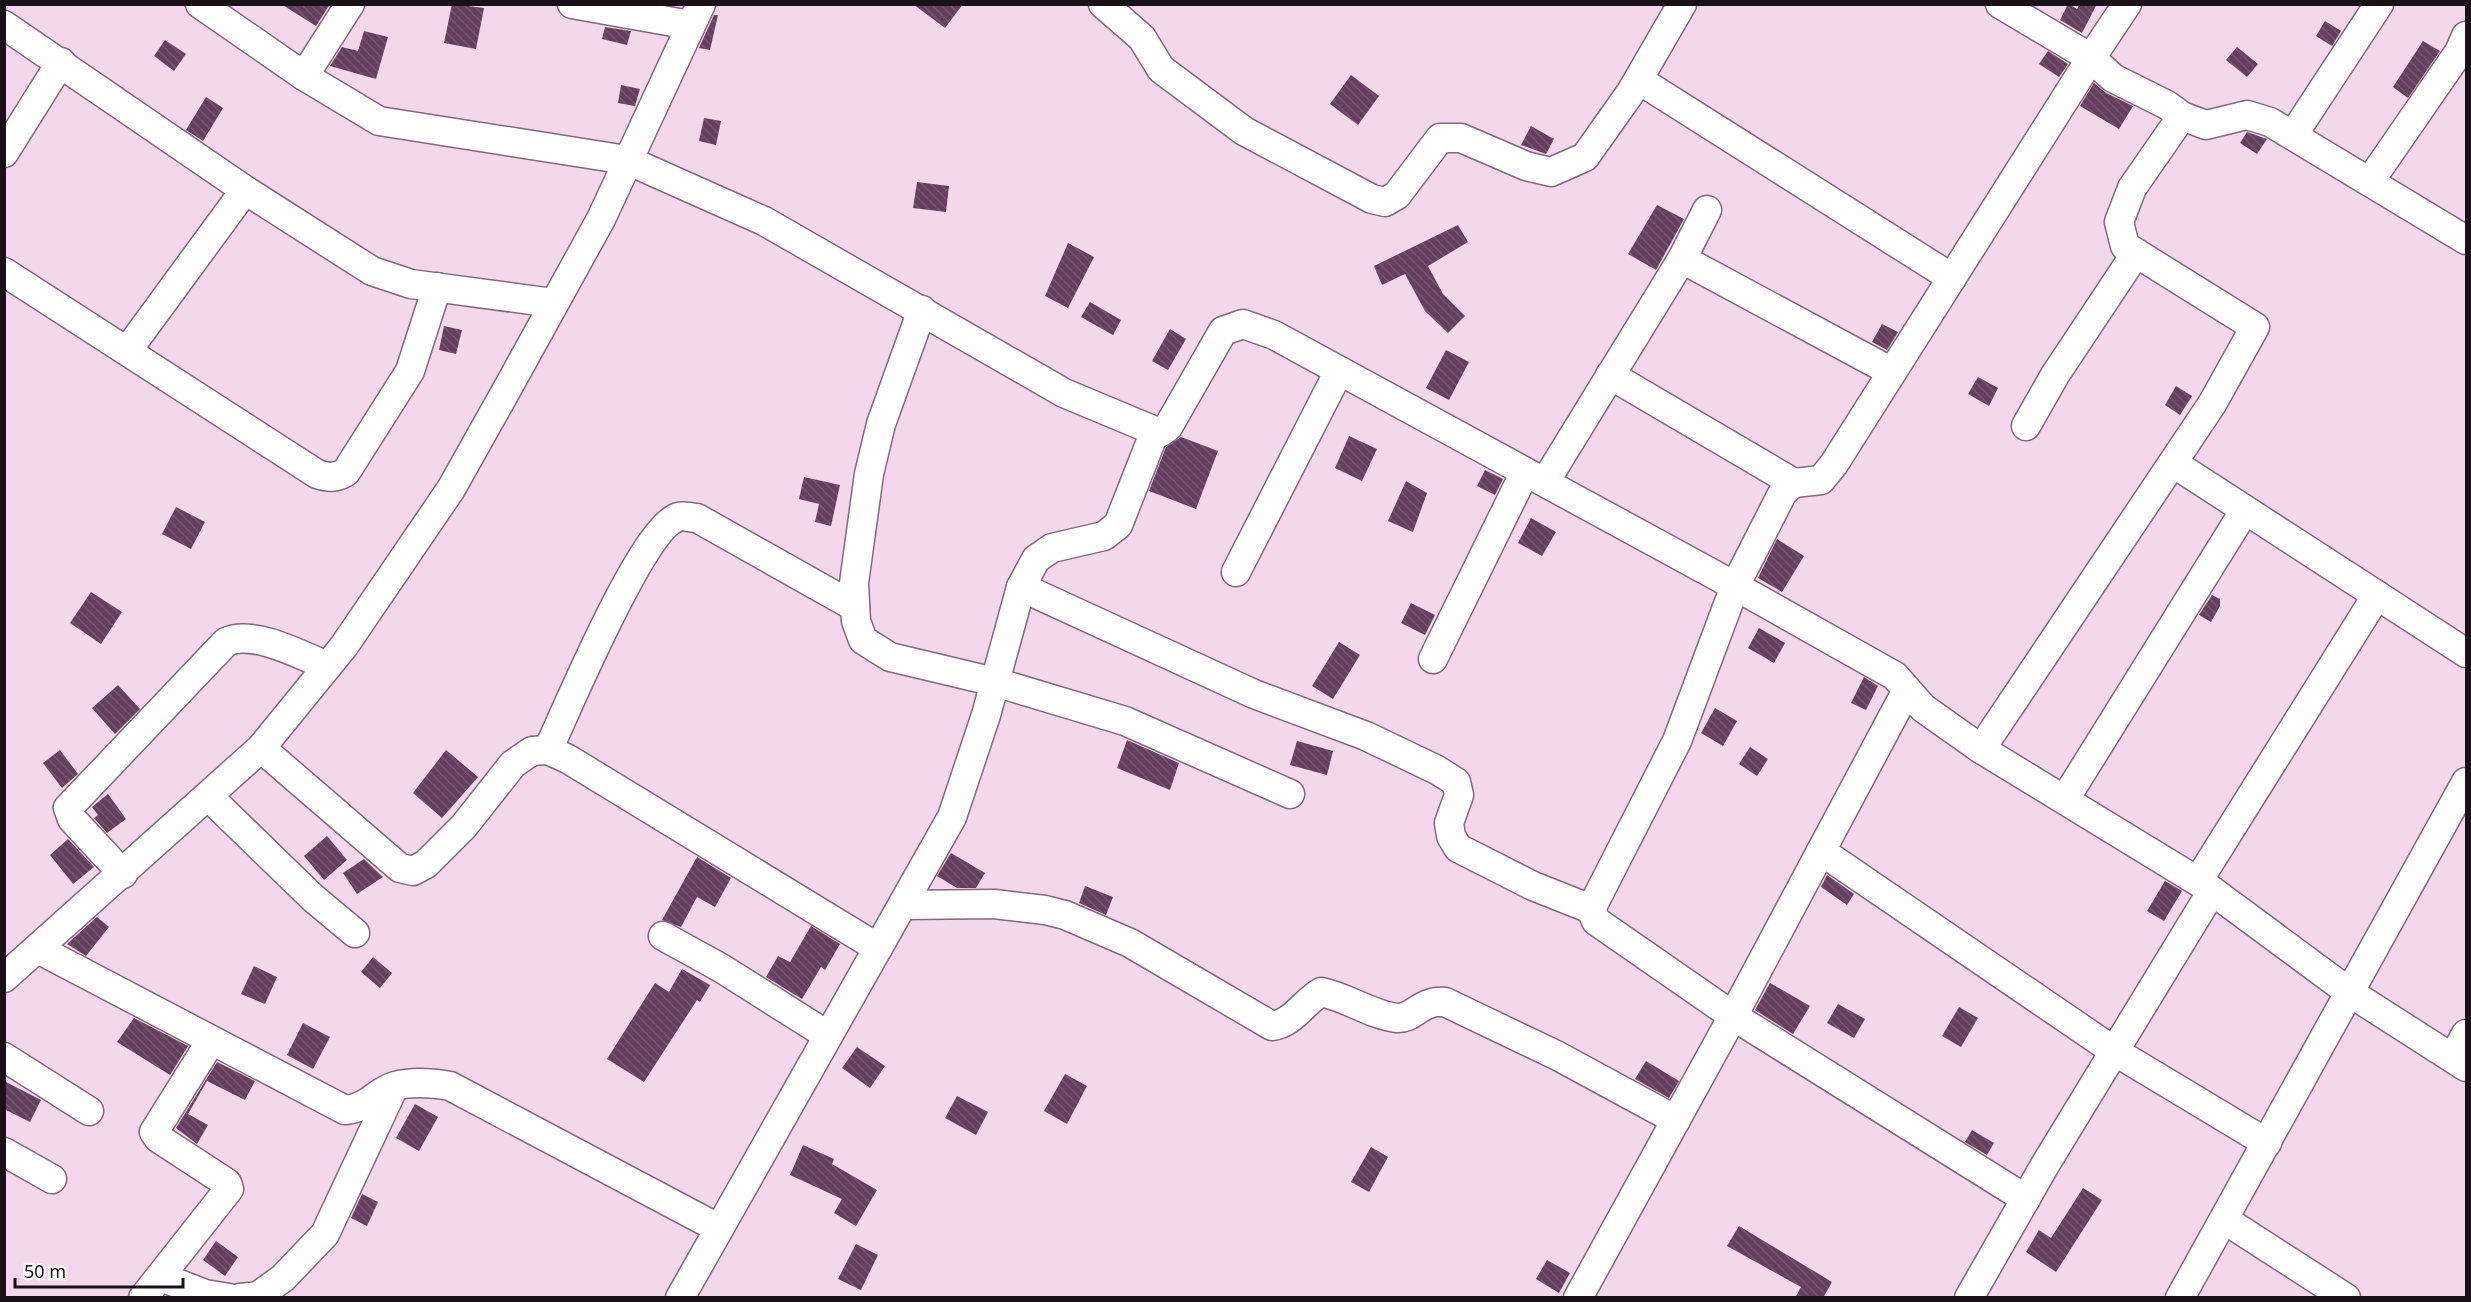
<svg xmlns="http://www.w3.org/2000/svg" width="2471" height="1302" font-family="'Noto Sans',sans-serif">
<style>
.building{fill:url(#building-back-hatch)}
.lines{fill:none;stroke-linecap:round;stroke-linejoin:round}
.minor-casing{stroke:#82687c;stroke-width:31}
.minor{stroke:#fff;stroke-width:28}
</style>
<defs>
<pattern id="building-back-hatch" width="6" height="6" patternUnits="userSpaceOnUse" patternTransform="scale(1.5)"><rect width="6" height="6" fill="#653f5e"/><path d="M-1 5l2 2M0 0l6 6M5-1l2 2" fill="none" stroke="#765770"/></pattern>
</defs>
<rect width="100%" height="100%" fill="#f5d7ed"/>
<g class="building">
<path d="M 281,4 L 330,4 L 316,26 Z"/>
<path d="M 452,4 L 484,8 L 476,49 L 444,43 Z"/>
<path d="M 913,4 L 963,4 L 945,28 Z"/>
<path d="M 2068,4 L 2077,9 L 2080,4 L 2097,4 L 2082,33 L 2060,20 Z"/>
<path d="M 714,15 L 718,15 L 710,50 L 699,48 Z"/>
<path d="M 2325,21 L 2341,31 L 2332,46 L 2316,36 Z"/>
<path d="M 605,27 L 631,31 L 627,45 L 602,39 Z"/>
<path d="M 364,31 L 388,37 L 376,79 L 330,66 L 342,47 L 358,51 Z"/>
<path d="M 165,40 L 186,54 L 174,71 L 154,56 Z"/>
<path d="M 2423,41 L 2440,51 L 2408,98 L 2393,87 Z"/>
<path d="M 2237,47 L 2258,64 L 2247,77 L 2226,60 Z"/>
<path d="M 2048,51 L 2068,64 L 2059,77 L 2039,64 Z"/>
<path d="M 1351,75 L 1379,96 L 1358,125 L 1330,104 Z"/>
<path d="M 2094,83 L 2106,93 L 2133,106 L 2119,129 L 2080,106 Z"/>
<path d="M 621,85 L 640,89 L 635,106 L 618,103 Z"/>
<path d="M 206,97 L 223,108 L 203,141 L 186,130 Z"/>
<path d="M 704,118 L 721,121 L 716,145 L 699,141 Z"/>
<path d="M 1531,126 L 1554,139 L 1546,154 L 1521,145 Z"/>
<path d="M 2247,132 L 2267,139 L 2257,154 L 2240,143 Z"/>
<path d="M 917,182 L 949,186 L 946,212 L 913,208 Z"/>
<path d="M 1657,205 L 1684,219 L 1656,270 L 1628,254 Z"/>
<path d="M 1458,225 L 1468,242 L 1428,266 L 1443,294 L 1465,316 L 1448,333 L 1425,311 L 1405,274 L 1382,285 L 1374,266 Z"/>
<path d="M 1068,243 L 1094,257 L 1068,308 L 1045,296 Z"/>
<path d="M 1090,302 L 1121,320 L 1113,335 L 1081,317 Z"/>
<path d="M 1882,324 L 1898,332 L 1887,350 L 1872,342 Z"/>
<path d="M 444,326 L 462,330 L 456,354 L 439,350 Z"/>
<path d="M 1170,329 L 1186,339 L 1168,370 L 1152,361 Z"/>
<path d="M 1446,350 L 1469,362 L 1449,400 L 1426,388 Z"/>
<path d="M 1978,377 L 1998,388 L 1989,406 L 1968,394 Z"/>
<path d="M 2176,386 L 2192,396 L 2180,415 L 2165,405 Z"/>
<path d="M 1349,436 L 1377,449 L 1362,481 L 1335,468 Z"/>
<path d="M 1181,437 L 1218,451 L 1196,509 L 1149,491 L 1166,447 Z"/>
<path d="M 1485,470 L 1503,479 L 1495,495 L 1477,486 Z"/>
<path d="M 804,477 L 840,485 L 831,526 L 815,522 L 819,504 L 799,499 Z"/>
<path d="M 1406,481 L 1427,493 L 1413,532 L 1388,521 Z"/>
<path d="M 176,507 L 205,522 L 191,549 L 162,534 Z"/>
<path d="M 1531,518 L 1556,532 L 1542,556 L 1518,543 Z"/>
<path d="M 1777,539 L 1804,556 L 1782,592 L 1758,578 Z"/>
<path d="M 91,592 L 122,612 L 101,644 L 70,623 Z"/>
<path d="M 2212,595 L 2220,599 L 2220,606 L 2211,622 L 2199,615 Z"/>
<path d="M 1411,603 L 1435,615 L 1425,635 L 1401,623 Z"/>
<path d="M 1759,628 L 1785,643 L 1774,663 L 1748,648 Z"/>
<path d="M 1339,642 L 1360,655 L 1333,699 L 1312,686 Z"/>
<path d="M 1864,677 L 1878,686 L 1866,710 L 1851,703 Z"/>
<path d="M 118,685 L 140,709 L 115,734 L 92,708 Z"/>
<path d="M 1715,708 L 1737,721 L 1723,746 L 1701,733 Z"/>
<path d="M 1127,740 L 1179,763 L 1170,790 L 1117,768 Z"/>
<path d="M 1297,741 L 1333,751 L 1327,775 L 1290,765 Z"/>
<path d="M 1750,747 L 1768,759 L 1757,776 L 1739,764 Z"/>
<path d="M 60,750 L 78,774 L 62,788 L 43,763 Z"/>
<path d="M 446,750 L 478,777 L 442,818 L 413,793 Z"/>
<path d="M 108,794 L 126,819 L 107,833 L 94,818 L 98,815 L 92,807 Z"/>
<path d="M 327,836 L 347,860 L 324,880 L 304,856 Z"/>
<path d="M 68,839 L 94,867 L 73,884 L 50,855 Z"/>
<path d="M 951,853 L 985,873 L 976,888 L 957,888 L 937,876 Z"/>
<path d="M 697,857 L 731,878 L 715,907 L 697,897 L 681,927 L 662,920 Z"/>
<path d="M 364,859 L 383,877 L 357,894 L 343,873 Z"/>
<path d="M 1827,875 L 1854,894 L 1847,905 L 1821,887 Z"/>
<path d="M 2165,881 L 2182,891 L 2164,921 L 2147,911 Z"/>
<path d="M 1085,886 L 1113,897 L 1106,915 L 1079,903 Z"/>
<path d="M 97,917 L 109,927 L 86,956 L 67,944 Z"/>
<path d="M 811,926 L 840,944 L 825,970 L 821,967 L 802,999 L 766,977 L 778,956 L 790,962 Z"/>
<path d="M 373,957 L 392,973 L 380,988 L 361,972 Z"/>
<path d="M 254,966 L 277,977 L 265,1004 L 241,994 Z"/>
<path d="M 682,969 L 710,985 L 700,1002 L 697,1000 L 644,1082 L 607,1059 L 655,983 L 669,992 Z"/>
<path d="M 1770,983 L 1810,1006 L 1793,1034 L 1755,1010 Z"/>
<path d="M 1838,1004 L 1865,1019 L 1854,1038 L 1827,1023 Z"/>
<path d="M 1959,1007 L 1978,1018 L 1961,1047 L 1942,1036 Z"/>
<path d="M 134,1018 L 188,1046 L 170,1075 L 117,1042 Z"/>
<path d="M 303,1023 L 330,1037 L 313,1069 L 287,1055 Z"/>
<path d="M 857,1047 L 885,1066 L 870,1088 L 842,1068 Z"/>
<path d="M 1646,1061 L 1679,1081 L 1669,1098 L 1635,1079 Z"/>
<path d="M 217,1062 L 255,1081 L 245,1100 L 207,1081 L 188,1114 L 208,1125 L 197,1144 L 176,1128 Z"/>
<path d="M 1065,1074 L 1087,1086 L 1067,1124 L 1044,1111 Z"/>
<path d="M 4,1081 L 41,1100 L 30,1122 L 4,1109 Z"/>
<path d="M 957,1096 L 988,1112 L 976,1135 L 945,1118 Z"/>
<path d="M 415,1104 L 438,1117 L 419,1151 L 396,1138 Z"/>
<path d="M 1972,1130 L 1994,1143 L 1987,1155 L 1965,1142 Z"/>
<path d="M 803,1145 L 834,1159 L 832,1164 L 877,1190 L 856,1226 L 834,1213 L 842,1199 L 790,1175 Z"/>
<path d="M 1371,1147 L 1388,1157 L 1369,1192 L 1351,1182 Z"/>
<path d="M 2083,1188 L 2102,1200 L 2056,1272 L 2026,1252 L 2039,1230 L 2051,1238 Z"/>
<path d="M 362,1194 L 378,1202 L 367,1226 L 351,1218 Z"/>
<path d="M 1739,1226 L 1832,1282 L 1823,1298 L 1795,1298 L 1801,1287 L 1727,1246 Z"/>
<path d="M 216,1241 L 238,1257 L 225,1276 L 203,1260 Z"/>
<path d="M 856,1244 L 878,1255 L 861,1290 L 838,1279 Z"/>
<path d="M 1547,1260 L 1570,1273 L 1559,1293 L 1536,1279 Z"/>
</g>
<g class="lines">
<g class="minor-casing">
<g id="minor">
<path d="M 200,4 L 304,76 L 379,121 L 627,160 L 764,221 L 1064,393 L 1155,431 L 1161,432 L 1168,427 L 1223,331 L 1243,324 L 1274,335 L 1735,586 L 1895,676 L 1923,708 L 1981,749 L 2207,887 L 2349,992 L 2466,1067"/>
<path d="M 572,4 L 690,25"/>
<path d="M 1103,4 L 1142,38 L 1161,69 L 1244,131 L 1372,199 L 1385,202 L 1397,195 L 1440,138 L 1461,138 L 1526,166 L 1551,172 L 1585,157 L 1631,92 L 1682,4"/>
<path d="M 2000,4 L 2091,58 L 1834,464 L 1821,480 L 1794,483 L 1783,492 L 1735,586 L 1677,741 L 1591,909 L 1596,921 L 1733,1016 L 2026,1199"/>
<path d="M 2127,4 L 2091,58 L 2113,78 L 2167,105 L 2182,116 L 2206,125 L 2247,115 L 2270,122 L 2466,240"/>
<path d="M 4,25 L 245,190 L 372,271 L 411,284 L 553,303"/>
<path d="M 304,76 L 350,4"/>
<path d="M 1639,80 L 1952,278"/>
<path d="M 2293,135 L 2379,4"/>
<path d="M 4,153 L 61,62"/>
<path d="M 2370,181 L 2459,52 L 2466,36"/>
<path d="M 1682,259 L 1892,372"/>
<path d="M 4,272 L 317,474 C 329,478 336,478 346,472 L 410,371 L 437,287"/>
<path d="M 922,310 L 881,424 L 869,474 L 854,583 L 856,621 L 863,640 L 890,657 L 995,682 L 1125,721 L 1290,794"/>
<path d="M 127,351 L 245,190"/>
<path d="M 1610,375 L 1794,483"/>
<path d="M 2026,426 L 2055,375 L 2136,253"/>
<path d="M 2173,463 L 2466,653"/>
<path d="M 1545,482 L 1682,259 L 1707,210"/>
<path d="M 1236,572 L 1339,371"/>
<path d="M 1021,587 L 1254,694 L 1366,736 L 1437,770 L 1456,782 L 1459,795 L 1449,823 L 1451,836 L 1458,848 L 1533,886 L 1591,909"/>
<path d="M 1433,659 L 1525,472"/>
<path d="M 261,748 L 400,868 L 413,871 L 426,864 L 464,826 L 513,764 L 532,751 L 548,750 L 568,759 L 878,948"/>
<path d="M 1981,749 L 2212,404 L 2255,327 L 2125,246 L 2119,222 L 2132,188 L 2182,116"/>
<path d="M 548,750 C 567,709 642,529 678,517 C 683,515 691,518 697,518 L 855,607"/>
<path d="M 209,797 L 313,898 L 355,933"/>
<path d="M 2065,799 L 2245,510"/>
<path d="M 1821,851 L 2114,1051 L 2267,1143"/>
<path d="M 123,874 L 72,819 L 68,808 L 226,642 C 252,629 301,655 327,666"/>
<path d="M 2198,881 L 2377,595"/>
<path d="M 903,905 L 994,904 L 1045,910 L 1065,915 L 1130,943 L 1272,1026 C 1292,1024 1304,1002 1321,992 C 1347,997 1371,1015 1397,1018 C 1414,1019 1420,1000 1445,1002 L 1558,1056 L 1676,1120"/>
<path d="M 663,936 L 721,968 L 827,1035"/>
<path d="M 38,949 L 345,1110 C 369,1108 375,1092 395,1086 C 413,1081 433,1083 450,1086 L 718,1228"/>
<path d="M 4,978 L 261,748 L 344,646 L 451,489 L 511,382 L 601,219 L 701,4"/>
<path d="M 4,1057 L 89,1111"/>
<path d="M 2453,1058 L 2466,1034"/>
<path d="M 4,1152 L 52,1179"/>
<path d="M 2225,1220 L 2346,1298"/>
<path d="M 161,1277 L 205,1294 L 229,1298"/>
<path d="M 143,1298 L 229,1189 L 227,1183 L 158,1138 L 154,1132 L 211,1041"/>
<path d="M 240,1298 L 258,1296 L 283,1278 L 325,1234 L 393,1089"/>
<path d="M 680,1298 L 952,817 L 986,715 L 1021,587 L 1036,559 L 1052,548 L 1104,536 L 1118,525 L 1155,431"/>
<path d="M 1578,1298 L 1733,1016 L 1907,690"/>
<path d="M 1969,1298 L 2045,1165 L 2212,891"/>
<path d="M 2180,1298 L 2466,782"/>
</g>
</g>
<use href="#minor" class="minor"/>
</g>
<rect width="2471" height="1302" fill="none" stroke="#1a1018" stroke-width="12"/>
<path d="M15 1278v9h168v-9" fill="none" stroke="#1a1018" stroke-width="3"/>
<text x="24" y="1278" font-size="18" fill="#1a1018" stroke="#ffffff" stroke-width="4.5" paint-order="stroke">50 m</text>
</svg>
